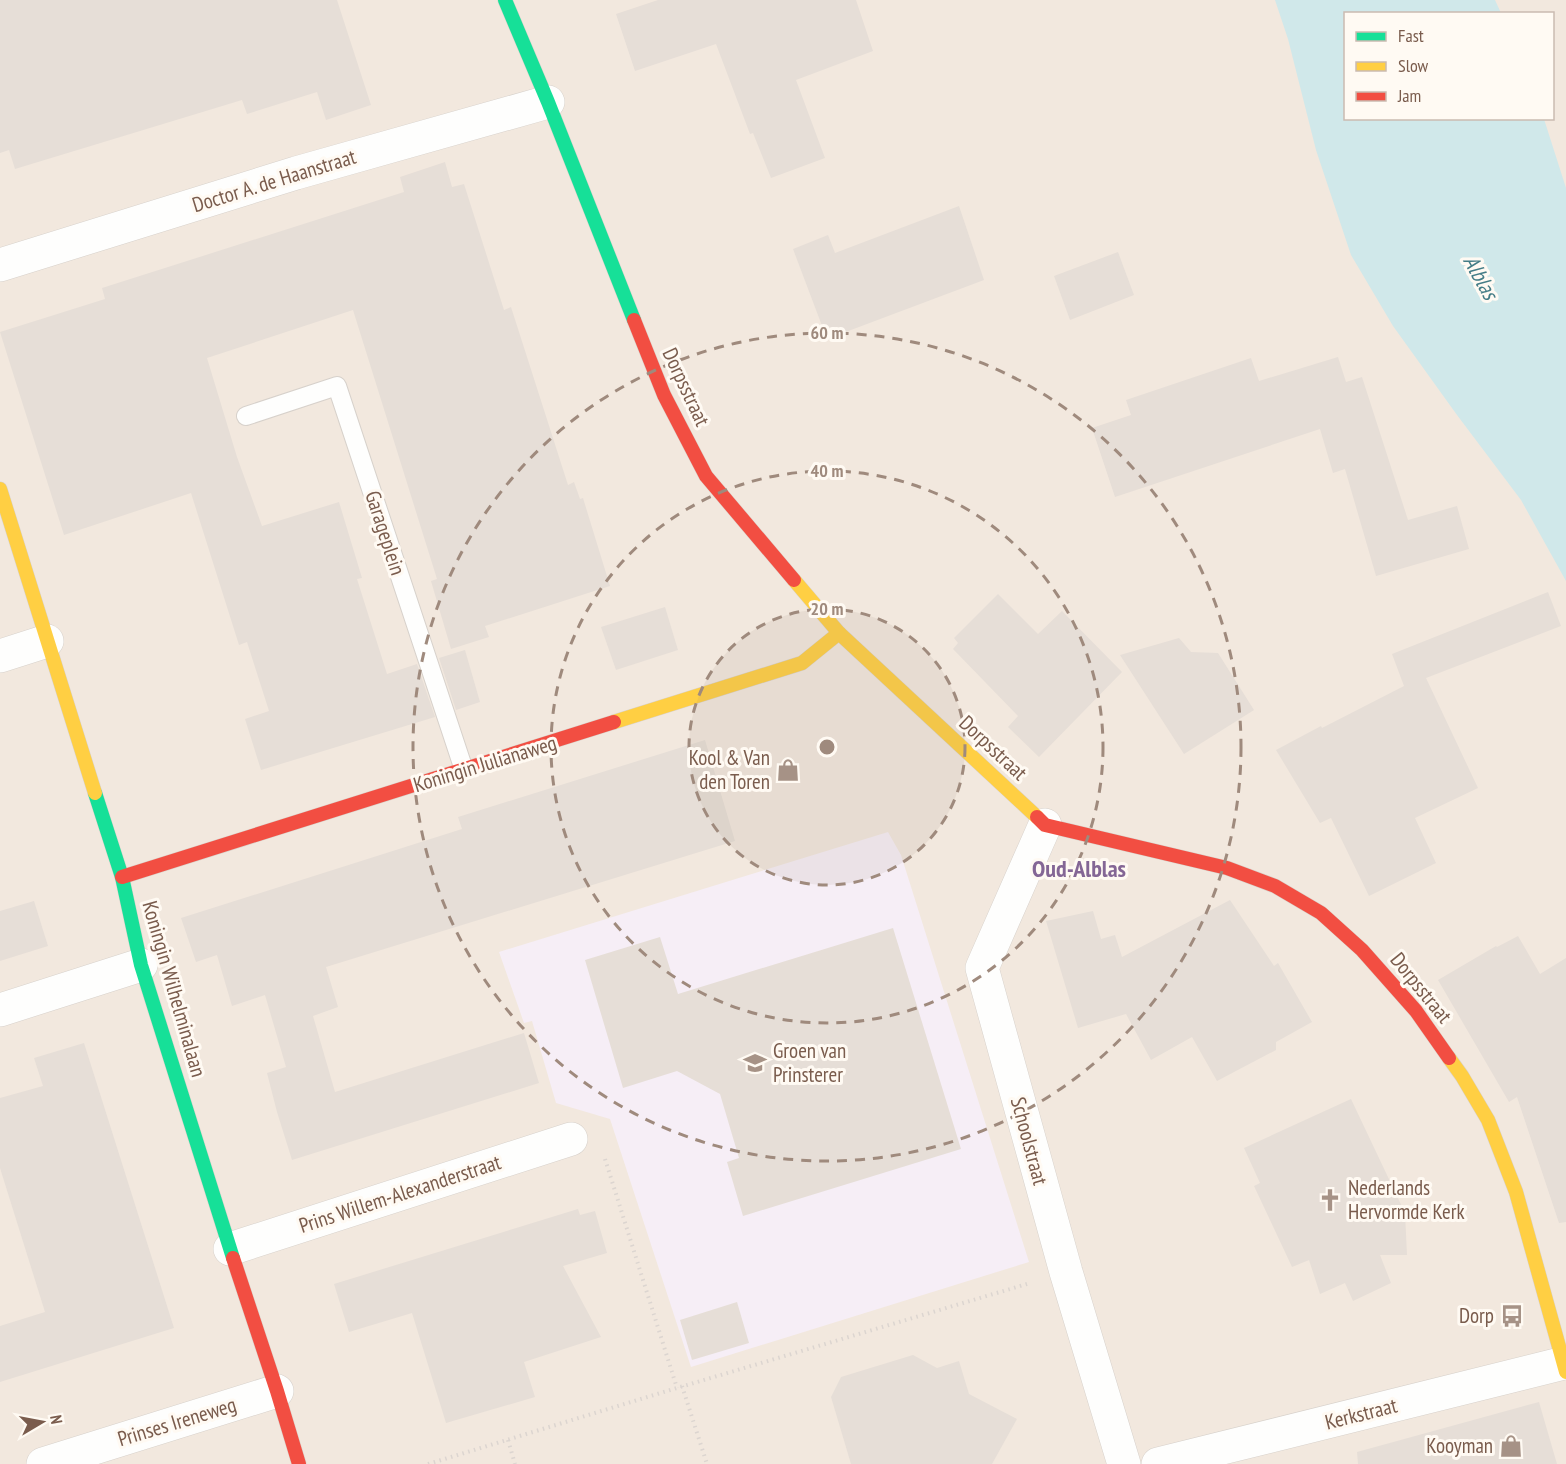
<svg xmlns="http://www.w3.org/2000/svg" width="1566" height="1464" font-family="'PT Sans Narrow',sans-serif">
<style>
.residential{fill:#f2e8de;fill-rule:evenodd}
.education{fill:#f6eef6}
.water{fill:#d0e8ea}
.building{fill:#e6ded7}
.lines{fill:none;stroke-linecap:round;stroke-linejoin:round}
.lane-casing{stroke:#d7d1cb;stroke-width:20}
.street-casing{stroke:#d7d1cb;stroke-width:34}
.fast-casing{stroke:#d9d2cb;stroke-width:15}
.slow-casing{stroke:#d9d2cb;stroke-width:15}
.jam-casing{stroke:#d9d2cb;stroke-width:15}
.path{stroke:#dcd5d0;stroke-width:4;stroke-dasharray:1.5 4.5;stroke-linecap:butt}
.lane{stroke:#fefefd;stroke-width:18}
.street{stroke:#fefefd;stroke-width:33}
.fast{stroke:#16e098;stroke-width:14}
.slow{stroke:#ffcf43;stroke-width:14}
.jam{stroke:#f24e42;stroke-width:14}
.ring{fill:none;stroke:#9f8a7d;stroke-width:3;stroke-dasharray:10 8}
.labels{text-anchor:middle;stroke-width:6;stroke-linejoin:round;paint-order:stroke}
.street-label{font-size:21px;fill:#7a5c4d;stroke:#fffaf3}
.poi-label{font-size:21px;fill:#7a5c4d;stroke:#fffaf3;text-anchor:end}
.water-label{font-size:22px;font-style:italic;fill:#437c86;stroke:#fffaf3}
.quarter-label{font-size:24px;font-weight:bold;fill:#846695;stroke:#fffaf3}
.centre{fill:#9f8a7d;stroke:#fffaf3;stroke-width:3}
.ring-label{font-size:18px;text-anchor:middle;font-weight:bold;fill:#9f8a7d;stroke:#fffaf3;stroke-width:6;stroke-linejoin:round;paint-order:stroke}
</style>
<rect width="100%" height="100%" fill="#f9f5f0"/>
<path class="residential" d="M 0,0 L 1566,0 L 1566,1464 L 0,1464 ZM 1346,14 L 1552,14 L 1552,118 L 1346,118 Z"/>
<path class="education" d="M 888,832 L 901,855 L 1029,1262 L 691,1367 L 610,1119 L 556,1103 L 532,1021 L 524,1023 L 499,952 Z"/>
<path class="water" d="M 1275,0 L 1495,0 L 1501,13 L 1346,14 L 1346,118 L 1544,119 L 1566,188 L 1566,581 L 1521,500 L 1457,415 L 1393,326 L 1351,255 L 1316,150 L 1288,39 Z"/>
<g class="building">
<path d="M 0,0 L 337,0 L 371,105 L 326,120 L 317,92 L 247,114 L 242,100 L 15,169 L 9,150 L 0,153 Z"/>
<path d="M 658,0 L 856,0 L 873,51 L 796,80 L 825,158 L 771,178 L 753,133 L 750,134 L 716,44 L 635,71 L 616,14 Z"/>
<path d="M 445,162 L 452,187 L 464,184 L 504,310 L 511,307 L 568,485 L 574,482 L 580,499 L 583,498 L 610,586 L 485,626 L 489,637 L 451,649 L 431,581 L 437,579 L 353,310 L 207,358 L 237,457 L 262,526 L 339,502 L 362,578 L 357,579 L 387,674 L 417,664 L 435,717 L 261,770 L 245,719 L 269,711 L 247,642 L 239,645 L 191,493 L 64,535 L 0,332 L 105,299 L 102,288 L 404,192 L 400,177 Z"/>
<path d="M 959,206 L 984,280 L 827,339 L 793,249 L 828,235 L 835,253 Z"/>
<path d="M 1118,252 L 1134,295 L 1070,320 L 1054,276 Z"/>
<path d="M 1338,357 L 1346,382 L 1362,377 L 1408,520 L 1457,506 L 1469,549 L 1376,576 L 1345,469 L 1333,473 L 1320,429 L 1115,497 L 1092,428 L 1131,415 L 1126,400 L 1251,358 L 1259,381 Z"/>
<path d="M 1548,592 L 1561,626 L 1426,678 L 1478,788 L 1415,818 L 1436,863 L 1369,896 L 1331,818 L 1320,823 L 1276,750 L 1321,726 L 1322,728 L 1404,686 L 1392,654 Z"/>
<path d="M 998,594 L 1038,634 L 1062,611 L 1122,672 L 1039,757 L 1008,727 L 1018,716 L 953,649 L 958,643 L 954,638 Z"/>
<path d="M 665,607 L 678,650 L 616,670 L 601,627 Z"/>
<path d="M 1179,638 L 1191,652 L 1218,653 L 1254,710 L 1184,754 L 1120,655 Z"/>
<path d="M 465,650 L 480,702 L 456,710 L 439,658 Z"/>
<path d="M 705,740 L 735,841 L 326,967 L 338,1007 L 313,1016 L 335,1092 L 524,1033 L 539,1083 L 292,1160 L 277,1112 L 267,1073 L 286,1067 L 265,995 L 232,1006 L 217,955 L 196,962 L 181,918 L 462,829 L 458,817 Z"/>
<path d="M 1230,900 L 1274,966 L 1278,963 L 1312,1022 L 1276,1042 L 1276,1050 L 1217,1081 L 1192,1037 L 1151,1060 L 1126,1014 L 1078,1028 L 1046,921 L 1093,911 L 1101,939 L 1115,935 L 1122,957 Z"/>
<path d="M 34,901 L 48,946 L 0,961 L 0,911 Z"/>
<path d="M 893,928 L 961,1149 L 743,1216 L 727,1162 L 739,1158 L 720,1094 L 677,1071 L 623,1088 L 585,960 L 660,937 L 678,994 Z"/>
<path d="M 1518,936 L 1540,974 L 1566,958 L 1566,1222 L 1559,1223 L 1517,1097 L 1509,1102 L 1438,980 L 1496,946 L 1497,947 Z"/>
<path d="M 84,1043 L 174,1328 L 0,1382 L 0,1326 L 45,1312 L 0,1168 L 0,1098 L 43,1086 L 34,1058 Z"/>
<path d="M 1351,1099 L 1405,1213 L 1407,1255 L 1380,1255 L 1391,1283 L 1353,1301 L 1345,1283 L 1320,1294 L 1309,1260 L 1292,1267 L 1254,1186 L 1260,1183 L 1244,1148 Z"/>
<path d="M 578,1209 L 580,1215 L 595,1211 L 607,1253 L 563,1266 L 601,1337 L 524,1362 L 535,1397 L 446,1423 L 412,1313 L 349,1332 L 334,1284 Z"/>
<path d="M 737,1302 L 749,1343 L 692,1360 L 680,1320 Z"/>
<path d="M 913,1355 L 937,1368 L 959,1361 L 969,1394 L 1017,1419 L 992,1464 L 851,1464 L 831,1397 L 841,1377 Z"/>
<path d="M 1539,1402 L 1557,1464 L 1358,1464 L 1357,1452 Z"/>
</g>
<g class="lines">
<g class="lane-casing">
<path id="lane" d="M 246,416 L 337,386 L 464,770"/>
</g>
<g class="street-casing">
<g id="street">
<path d="M 0,265 L 296,173 L 548,102"/>
<path d="M 0,656 L 47,641"/>
<path d="M 1045,825 L 982,968 L 1066,1272 L 1124,1464"/>
<path d="M 0,1010 L 141,965"/>
<path d="M 230,1249 L 571,1139"/>
<path d="M 43,1464 L 277,1391"/>
<path d="M 1158,1464 L 1564,1363"/>
</g>
</g>
<g class="fast-casing">
<g id="fast">
<path d="M 505,0 L 548,102 L 634,320"/>
<path d="M 95,793 L 122,877 L 141,965 L 233,1258"/>
</g>
</g>
<g class="slow-casing">
<g id="slow">
<path d="M 0,489 L 95,793"/>
<path d="M 794,580 L 839,633 L 1037,817"/>
<path d="M 614,722 L 802,663 L 839,633"/>
<path d="M 1449,1058 L 1462,1076 L 1488,1120 L 1516,1192 L 1566,1372"/>
</g>
</g>
<g class="jam-casing">
<g id="jam">
<path d="M 634,320 L 664,395 L 706,476 L 794,580"/>
<path d="M 1037,817 L 1045,825 L 1227,868 L 1275,886 L 1321,913 L 1362,950 L 1416,1011 L 1449,1058"/>
<path d="M 122,877 L 614,722"/>
<path d="M 233,1258 L 277,1391 L 299,1464"/>
</g>
</g>
<g class="path">
<path d="M 605,1159 L 677,1388"/>
<path d="M 682,1386 L 707,1464"/>
<path d="M 508,1440 L 515,1464"/>
<path d="M 428,1464 L 677,1388 L 1027,1284"/>
</g>
<use href="#lane" class="lane"/>
<use href="#street" class="street"/>
<use href="#fast" class="fast"/>
<use href="#slow" class="slow"/>
<use href="#jam" class="jam"/>
</g>
<circle cx="827" cy="747" r="138" fill="#9f8a7d" fill-opacity=".12"/>
<g class="ring">
<circle cx="827" cy="747" r="138"/>
<circle cx="827" cy="747" r="276"/>
<circle cx="827" cy="747" r="414"/>
</g>
<defs>
<g id="shop-bare" transform="scale(1.8)"><path d="M-5-2.5h2.3a2.7 3.5 0 0 1 5.4 0H5L5.5 6h-11ZM-1.5-2.5h3a1.5 2.3 0 0 0-3 0Z" fill="#a69286" stroke="#fffaf3" stroke-width="2.5" paint-order="stroke"/></g>
<g id="school-bare" transform="scale(1.8)"><path d="M0-5L7-2L0 1L-7-2ZM-4 1L0 2.5L4 1V4Q0 6-4 4Z" fill="#a69286" stroke="#fffaf3" stroke-width="2.5" paint-order="stroke"/></g>
<g id="church-bare" transform="scale(1.8)"><path d="M-1.2-6h2.4v3.5h3.3v2.4h-3.3V6h-2.4V-.1h-3.3v-2.4h3.3Z" fill="#a69286" stroke="#fffaf3" stroke-width="2.5" paint-order="stroke"/></g>
<g id="bus-bare" transform="scale(1.8)"><path d="M-5-6H5V4H4V6H2V4H-2V6H-4V4H-5ZM-3.5-4V0h7V-4ZM-3.5 1.2v1.5H-2V1.2ZM2 1.2v1.5H3.5V1.2Z" fill="#a69286" stroke="#fffaf3" stroke-width="2.5" paint-order="stroke"/></g>
</defs>
<g fill-rule="evenodd">
<use href="#shop-bare" x="788" y="770"/>
<use href="#school-bare" x="755" y="1063"/>
<use href="#church-bare" x="1330" y="1200"/>
<use href="#bus-bare" x="1512" y="1316"/>
<use href="#shop-bare" x="1511" y="1446"/>
</g>
<g class="labels">
<g class="street-label">
<text transform="translate(274 181) rotate(-17)" y="7">Doctor A. de Haanstraat</text>
<text transform="translate(686 387) rotate(65)" y="7">Dorpsstraat</text>
<text transform="translate(385 533) rotate(72)" y="7">Garageplein</text>
<text transform="translate(993 748) rotate(43)" y="7">Dorpsstraat</text>
<text transform="translate(485 764) rotate(-17)" y="7">Koningin Julianaweg</text>
<text transform="translate(1421 988) rotate(51)" y="7">Dorpsstraat</text>
<text transform="translate(174 989) rotate(74)" y="7">Koningin Wilhelminalaan</text>
<text transform="translate(1029 1141) rotate(75)" y="7">Schoolstraat</text>
<text transform="translate(400 1194) rotate(-18)" y="7">Prins Willem-Alexanderstraat</text>
<text transform="translate(1361 1414) rotate(-14)" y="7">Kerkstraat</text>
<text transform="translate(177 1422) rotate(-17)" y="7">Prinses Ireneweg</text>
</g>
<g class="poi-label">
<text x="770" y="765">Kool &amp; Van<tspan x="770" dy="24">den Toren</tspan></text>
<text x="773" y="1058" text-anchor="start">Groen van<tspan x="773" dy="24">Prinsterer</tspan></text>
<text x="1348" y="1195" text-anchor="start">Nederlands<tspan x="1348" dy="24">Hervormde Kerk</tspan></text>
<text x="1494" y="1323">Dorp</text>
<text x="1493" y="1453">Kooyman</text>
</g>
<g class="water-label">
<text transform="translate(1481 277) rotate(61)" y="8">Alblas</text>
</g>
<g class="quarter-label">
<text x="1079" y="877">Oud-Alblas</text>
</g>
</g>
<circle cx="827" cy="747" r="9" class="centre"/>
<g class="ring-label">
<text x="827" y="339">60 m</text>
<text x="827" y="477">40 m</text>
<text x="827" y="615">20 m</text>
</g>
<rect x="1344" y="12" width="210" height="108" fill="#fffaf3" stroke="#cabbb1" stroke-width="1.5"/>
<rect x="1356" y="32" width="30" height="9" fill="#16e098" stroke="#cabbb1" stroke-width="1.5"/>
<text x="1398" y="42" font-size="18" fill="#7a5c4d">Fast</text>
<rect x="1356" y="62" width="30" height="9" fill="#ffcf43" stroke="#cabbb1" stroke-width="1.5"/>
<text x="1398" y="72" font-size="18" fill="#7a5c4d">Slow</text>
<rect x="1356" y="92" width="30" height="9" fill="#f24e42" stroke="#cabbb1" stroke-width="1.5"/>
<text x="1398" y="102" font-size="18" fill="#7a5c4d">Jam</text>
<g transform="translate(42 1422) rotate(80)" stroke="#fffaf3" stroke-width="4.5" paint-order="stroke">
<path d="M0-4.5L10 22L0 15L-10 22Z" fill="#7a5c4d"/>
<text y="-9" font-size="16" font-weight="bold" text-anchor="middle" fill="#7a5c4d">N</text>
</g>
</svg>
